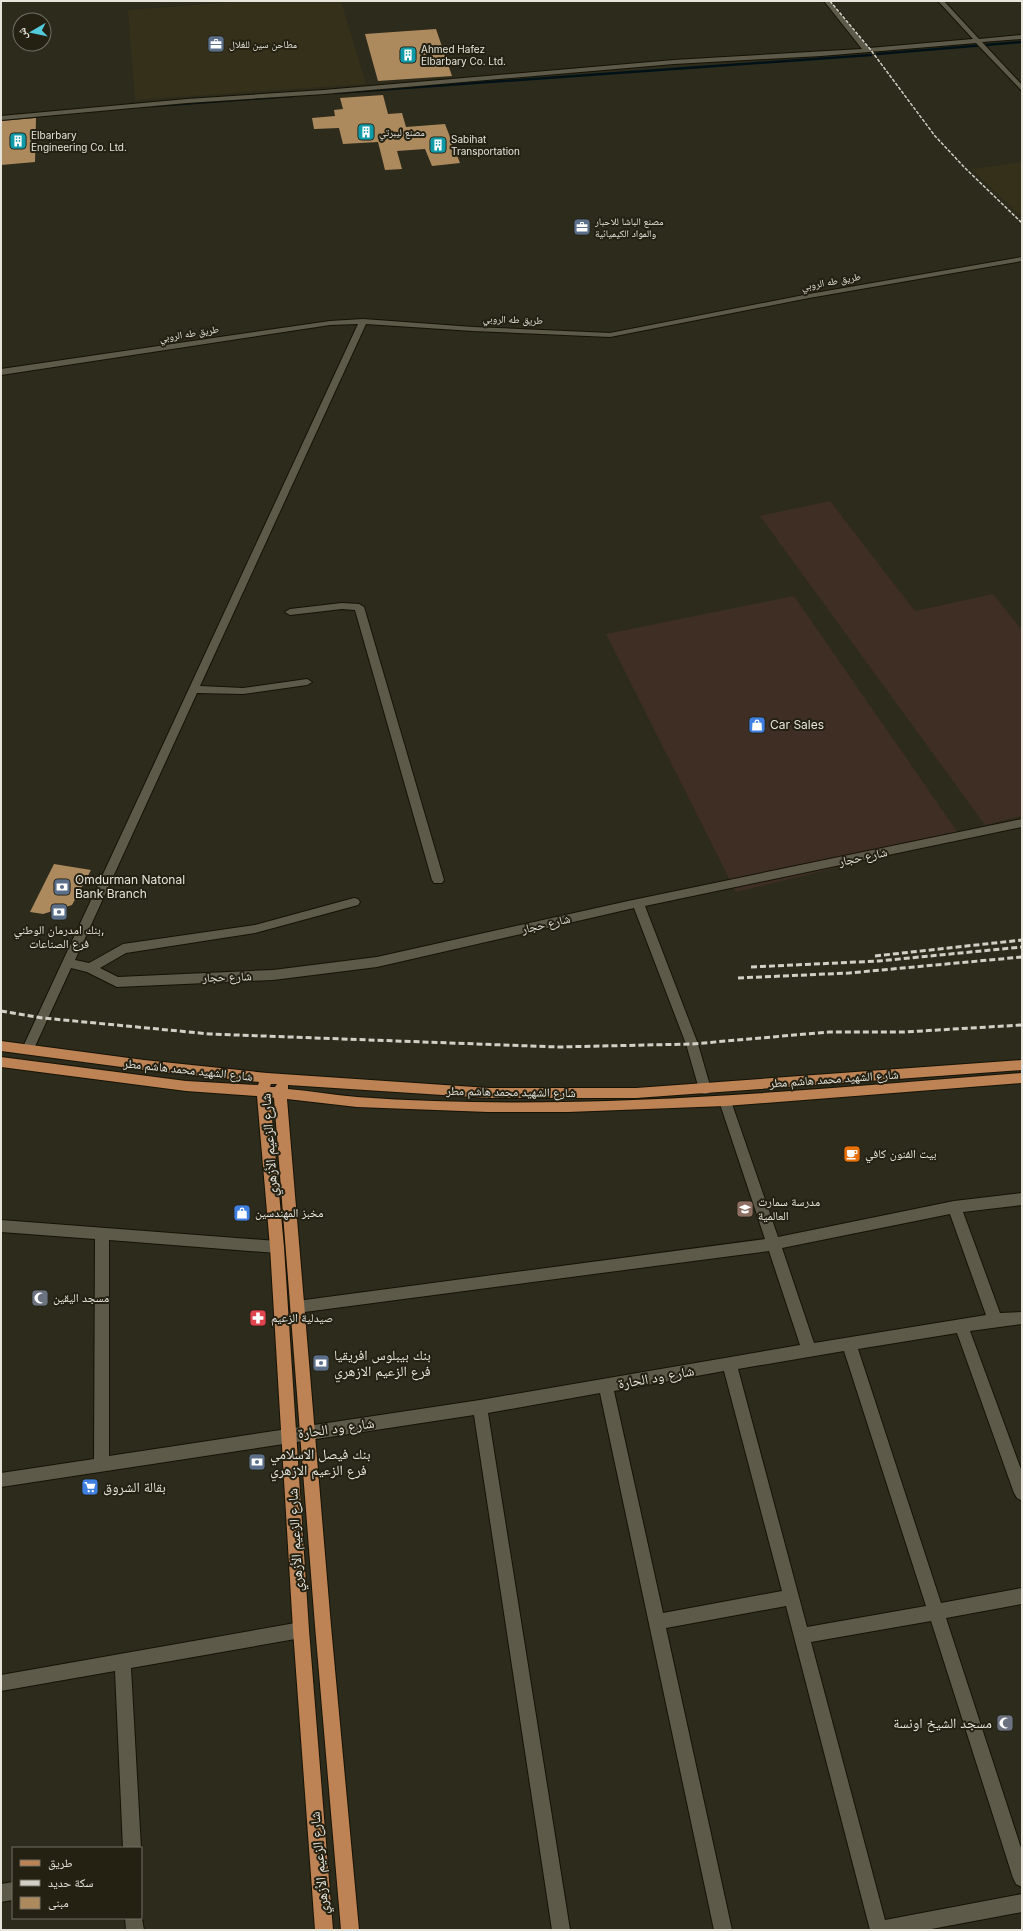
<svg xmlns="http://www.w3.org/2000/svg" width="1023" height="1931" font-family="Inter,'Noto Naskh Arabic',sans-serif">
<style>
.commercial{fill:#3e2e24}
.built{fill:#34301a}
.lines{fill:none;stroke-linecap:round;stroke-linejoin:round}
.stream{stroke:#001217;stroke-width:2.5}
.building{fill:#ad8a5e}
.minor-casing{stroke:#161306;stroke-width:2}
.major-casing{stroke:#161306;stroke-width:2}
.minor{fill:#5d5a4a;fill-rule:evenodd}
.major{fill:#be8354;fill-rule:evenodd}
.rail-far1{stroke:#d2d0c6;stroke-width:1.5;stroke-dasharray:3.5 1.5;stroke-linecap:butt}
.rail{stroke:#d2d0c6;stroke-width:3;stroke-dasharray:6 3;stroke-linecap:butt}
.labels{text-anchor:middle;stroke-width:4;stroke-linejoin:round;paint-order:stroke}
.far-poi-label{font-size:10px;fill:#e6e4db;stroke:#242113;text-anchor:start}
.far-street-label{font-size:10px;fill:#e6e4db;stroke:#242113}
.poi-label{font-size:12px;fill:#e6e4db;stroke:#242113;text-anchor:start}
.street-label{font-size:12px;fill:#e6e4db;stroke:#242113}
.near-street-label{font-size:14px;fill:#e6e4db;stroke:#242113}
.near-poi-label{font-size:14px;fill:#e6e4db;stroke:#242113;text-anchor:start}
</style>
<rect width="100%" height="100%" fill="#2d2b1c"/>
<g class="commercial">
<path d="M 830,501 L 915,611 L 993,594 L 1022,630 L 1022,816 L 985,825 L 760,516 Z"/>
<path d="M 794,596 L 961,837 L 736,892 L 606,634 Z"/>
</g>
<g class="built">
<path d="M 247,1 L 341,1 L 366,84 L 135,100 L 128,10 Z"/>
<path d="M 1022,162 L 1022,217 L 971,169 Z"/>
</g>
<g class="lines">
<g class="stream">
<path d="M 877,54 L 1022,42"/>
<path d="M 335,93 L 871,55"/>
<path d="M 153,106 L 292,96"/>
</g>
</g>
<g class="building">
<path d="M 436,29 L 452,76 L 378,81 L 365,34 Z"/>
<path d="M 383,95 L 388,114 L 402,113 L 406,127 L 445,124 L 460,163 L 432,166 L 425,149 L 397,151 L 402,169 L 385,170 L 378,142 L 343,144 L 339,128 L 314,129 L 312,118 L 335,116 L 334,110 L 343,109 L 340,98 Z"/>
<path d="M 36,118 L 35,162 L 1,165 L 1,121 Z"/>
<path d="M 54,864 L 91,870 L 72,905 L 43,914 L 30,912 Z"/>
</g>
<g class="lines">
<g class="minor-casing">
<g id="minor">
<path d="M 824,1 L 830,1 L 869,48 L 973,39 L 938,1 L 944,1 L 979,39 L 1022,35 L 1022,39 L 982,42 L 1022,85 L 1022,91 L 976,43 L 821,56 L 674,64 L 324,94 L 187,103 L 1,120 L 1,116 L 187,99 L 324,90 L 674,60 L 862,49 Z"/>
<path d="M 1022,257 L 1022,261 L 809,298 L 610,337 L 473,331 L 366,324 L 200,686 L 243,688 L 307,679 L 312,682 L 307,685 L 243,694 L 197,693 L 75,960 L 89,963 L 123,944 L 255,925 L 354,898 L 358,899 L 360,902 L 358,905 L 255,933 L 126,953 L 100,968 L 118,977 L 273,970 L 377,957 L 628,901 L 1022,819 L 1022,827 L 645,906 L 698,1044 L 711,1089 L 710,1093 L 705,1094 L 700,1093 L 699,1089 L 686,1044 L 634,908 L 377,967 L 273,980 L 117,987 L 87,972 L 71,968 L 32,1053 L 28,1054 L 24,1053 L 22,1049 L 358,324 L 330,325 L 1,375 L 1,369 L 330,321 L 363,319 L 473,327 L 610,333 L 809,294 Z"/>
<path d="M 342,603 L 359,604 L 364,607 L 444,880 L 442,883 L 434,883 L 432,880 L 355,610 L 342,609 L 290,615 L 285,612 L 290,609 Z"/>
<path d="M 725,1096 L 730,1097 L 731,1101 L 778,1237 L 954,1201 L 1022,1193 L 1022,1205 L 963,1212 L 1000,1313 L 1022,1312 L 1022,1324 L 970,1331 L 1022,1472 L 1022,1501 L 1017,1498 L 1014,1493 L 957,1333 L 858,1349 L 941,1603 L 1022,1588 L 1022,1604 L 946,1618 L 1022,1851 L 1022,1887 L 1016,1884 L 1013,1878 L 931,1621 L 811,1642 L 885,1920 L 1022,1894 L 1022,1912 L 926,1930 L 870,1930 L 786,1606 L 666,1628 L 732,1930 L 714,1930 L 600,1393 L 488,1413 L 570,1930 L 552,1930 L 474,1415 L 1,1487 L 1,1473 L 94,1459 L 95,1239 L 1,1232 L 1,1220 L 277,1241 L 282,1243 L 284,1247 L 282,1251 L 277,1253 L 109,1240 L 109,1456 L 480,1400 L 800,1345 L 769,1251 L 297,1313 L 292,1312 L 290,1307 L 292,1302 L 297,1301 L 765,1239 L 719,1101 L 720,1097 ZM 950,1214 L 986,1315 L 814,1343 L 782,1248 ZM 844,1351 L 926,1606 L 807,1627 L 738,1369 ZM 724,1371 L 782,1591 L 663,1613 L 614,1391 Z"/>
<path d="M 301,1622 L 307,1624 L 309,1630 L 307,1636 L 301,1638 L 131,1668 L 141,1848 L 123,1848 L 115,1671 L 1,1691 L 1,1675 Z"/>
<path d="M 13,1882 L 13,1900 L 1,1902 L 1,1884 Z"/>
<path d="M 141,1913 L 144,1930 L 126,1930 L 125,1918 L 141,1918 Z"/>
</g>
</g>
<g class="major-casing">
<path id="major" d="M 1,1041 L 144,1060 L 267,1073 L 489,1088 L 636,1088 L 1022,1060 L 1022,1070 L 636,1098 L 489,1098 L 288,1085 L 288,1089 C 311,1091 334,1095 357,1097 C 579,1113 801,1090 1022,1073 L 1022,1083 L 725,1106 L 568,1112 L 488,1112 L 357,1107 L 287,1099 L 331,1626 L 359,1930 L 341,1930 L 315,1626 L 274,1098 L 270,1097 L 284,1247 L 309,1630 L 333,1930 L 315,1930 L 293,1630 L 270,1247 L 257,1096 L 186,1091 L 1,1067 L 1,1057 L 186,1081 L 258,1085 L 259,1082 L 144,1070 L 1,1051 ZM 271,1084 L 277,1084 L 275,1087 L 270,1087 Z"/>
</g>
<use href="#minor" class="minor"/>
<use href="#major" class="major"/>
<path class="rail-far1" d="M 830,1 L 870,49 L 935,136 L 965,168 L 1022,223"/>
<g class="rail">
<path d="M 875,956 L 1022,940"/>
<path d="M 751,967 L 879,961 L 1022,947"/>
<path d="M 738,978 L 849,973 L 1022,957"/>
<path d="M 1,1011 L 43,1018 L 210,1034 L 558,1047 L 692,1044 L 829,1032 L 904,1032 L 1022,1025"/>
</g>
</g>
<defs>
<g id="office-square" transform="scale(0.9)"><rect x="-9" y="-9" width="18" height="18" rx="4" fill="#5c6f8a" stroke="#242113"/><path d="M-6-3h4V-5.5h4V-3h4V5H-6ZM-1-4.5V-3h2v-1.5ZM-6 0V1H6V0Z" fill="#fff"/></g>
<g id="building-square" transform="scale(0.9)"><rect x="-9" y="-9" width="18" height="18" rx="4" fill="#0f9aa8" stroke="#242113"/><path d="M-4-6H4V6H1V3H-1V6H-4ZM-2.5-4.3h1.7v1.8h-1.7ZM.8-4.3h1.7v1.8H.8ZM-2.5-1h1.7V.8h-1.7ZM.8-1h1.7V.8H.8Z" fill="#fff"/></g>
<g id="shop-square" transform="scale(0.9)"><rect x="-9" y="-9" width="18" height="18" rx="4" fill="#3f7fe0" stroke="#242113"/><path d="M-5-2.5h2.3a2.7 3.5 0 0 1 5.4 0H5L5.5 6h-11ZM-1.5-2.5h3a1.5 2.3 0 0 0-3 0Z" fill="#fff"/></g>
<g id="bank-square" transform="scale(0.9)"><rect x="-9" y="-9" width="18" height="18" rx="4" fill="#5c6f8a" stroke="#242113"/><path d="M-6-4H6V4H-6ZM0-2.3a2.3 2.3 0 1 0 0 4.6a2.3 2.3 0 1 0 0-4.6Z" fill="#fff"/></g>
<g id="cafe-square" transform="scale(0.9)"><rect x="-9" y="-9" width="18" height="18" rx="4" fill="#e8710a" stroke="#242113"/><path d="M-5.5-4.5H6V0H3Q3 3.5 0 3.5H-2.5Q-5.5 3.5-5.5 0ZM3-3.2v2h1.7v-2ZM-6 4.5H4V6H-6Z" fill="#fff"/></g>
<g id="school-square" transform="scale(0.9)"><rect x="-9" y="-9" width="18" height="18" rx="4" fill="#8d6e63" stroke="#242113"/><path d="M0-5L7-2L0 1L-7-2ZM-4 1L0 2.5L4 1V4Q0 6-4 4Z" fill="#fff"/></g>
<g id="mosque-square" transform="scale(0.9)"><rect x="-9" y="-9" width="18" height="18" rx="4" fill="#6b7280" stroke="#242113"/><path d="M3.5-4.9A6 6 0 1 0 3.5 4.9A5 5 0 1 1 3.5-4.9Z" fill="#fff"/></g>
<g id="pharmacy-square" transform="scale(0.9)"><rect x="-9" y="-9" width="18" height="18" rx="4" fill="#e0444e" stroke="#242113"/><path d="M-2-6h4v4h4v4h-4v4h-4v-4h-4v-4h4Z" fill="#fff"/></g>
<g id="supermarket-square" transform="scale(0.9)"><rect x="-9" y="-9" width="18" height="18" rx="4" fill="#3f7fe0" stroke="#242113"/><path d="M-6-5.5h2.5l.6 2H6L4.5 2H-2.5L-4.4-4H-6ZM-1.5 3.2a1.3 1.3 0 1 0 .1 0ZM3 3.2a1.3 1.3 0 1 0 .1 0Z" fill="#fff"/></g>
</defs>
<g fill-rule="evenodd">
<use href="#office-square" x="216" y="44"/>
<use href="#building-square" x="408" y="55"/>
<use href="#building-square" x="366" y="132"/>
<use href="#building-square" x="18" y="141"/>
<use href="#building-square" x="438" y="145"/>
<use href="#office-square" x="582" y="227"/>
<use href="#shop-square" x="757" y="725"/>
<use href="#bank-square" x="62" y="887"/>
<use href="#bank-square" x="59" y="912"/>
<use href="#cafe-square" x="852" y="1154"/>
<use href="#school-square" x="745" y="1209"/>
<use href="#shop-square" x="242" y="1213"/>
<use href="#mosque-square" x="40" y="1298"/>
<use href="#pharmacy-square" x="258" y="1318"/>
<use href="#bank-square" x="321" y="1363"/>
<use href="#bank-square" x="257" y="1462"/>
<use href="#supermarket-square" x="90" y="1487"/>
<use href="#mosque-square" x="1005" y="1723"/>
</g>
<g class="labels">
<g class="far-poi-label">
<text x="229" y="48">مطاحن سين للغلال</text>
<text x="421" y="53">Ahmed Hafez<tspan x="421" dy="12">Elbarbary Co. Ltd.</tspan></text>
<text x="379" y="136">مصنع ليبرتي</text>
<text x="31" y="139">Elbarbary<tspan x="31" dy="12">Engineering Co. Ltd.</tspan></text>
<text x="451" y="143">Sabihat<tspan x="451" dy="12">Transportation</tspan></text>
<text x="595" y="225">مصنع الباشا للاحبار<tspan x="595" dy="12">والمواد الكيميائية</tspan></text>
</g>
<g class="far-street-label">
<text transform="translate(831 281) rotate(-10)" y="4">طريق طه الروبي</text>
<text transform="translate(513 319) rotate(2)" y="4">طريق طه الروبي</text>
<text transform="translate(189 333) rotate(-9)" y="4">طريق طه الروبي</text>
</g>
<g class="poi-label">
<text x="770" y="729">Car Sales</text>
<text x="75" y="884">Omdurman Natonal<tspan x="75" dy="14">Bank Branch</tspan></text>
<text x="59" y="934" text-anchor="middle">بنك امدرمان الوطني,<tspan x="59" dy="14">فرع الصناعات</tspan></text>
<text x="865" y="1158">بيت الفنون كافي</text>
<text x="758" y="1206">مدرسة سمارت<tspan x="758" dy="14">العالمية</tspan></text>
<text x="255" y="1217">مخبز المهندسين</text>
<text x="53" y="1302">مسجد اليقين</text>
<text x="271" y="1322">صيدلية الزعيم</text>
</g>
<g class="street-label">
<text transform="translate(863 857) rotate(-12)" y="4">شارع حجار</text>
<text transform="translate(546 924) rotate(-13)" y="4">شارع حجار</text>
<text transform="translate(227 977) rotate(-2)" y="4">شارع حجار</text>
<text transform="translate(188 1070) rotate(6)" y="4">شارع الشهيد محمد هاشم مطر</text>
<text transform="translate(834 1079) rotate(-4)" y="4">شارع الشهيد محمد هاشم مطر</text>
<text transform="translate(511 1092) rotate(1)" y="4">شارع الشهيد محمد هاشم مطر</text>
</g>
<g class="near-street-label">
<text transform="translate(269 1145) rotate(-94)" y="5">شارع الزعيم الأزهري</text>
<text transform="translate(656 1377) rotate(-10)" y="5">شارع ود الحارة</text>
<text transform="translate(336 1428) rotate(-8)" y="5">شارع ود الحارة</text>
<text transform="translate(295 1540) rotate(-93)" y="5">شارع الزعيم الأزهري</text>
<text transform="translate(319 1863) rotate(-95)" y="5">شارع الزعيم الأزهري</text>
</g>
<g class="near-poi-label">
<text x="334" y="1360">بنك بيبلوس افريقيا<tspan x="334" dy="16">فرع الزعيم الازهري</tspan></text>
<text x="270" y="1459">بنك فيصل الاسلامي<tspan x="270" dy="16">فرع الزعيم الازهري</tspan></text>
<text x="103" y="1492">بقالة الشروق</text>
<text x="992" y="1728" text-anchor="end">مسجد الشيخ اونسة</text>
</g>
</g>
<rect width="1023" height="1931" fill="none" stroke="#e6e4db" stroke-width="4"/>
<rect x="12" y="1847" width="130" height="72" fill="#242113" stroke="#726f63"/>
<rect x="20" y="1860" width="20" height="6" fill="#be8354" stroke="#726f63"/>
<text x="48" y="1867" font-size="12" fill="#e6e4db">طريق</text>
<rect x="20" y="1880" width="20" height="6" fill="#d2d0c6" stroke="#726f63"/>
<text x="48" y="1887" font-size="12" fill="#e6e4db">سكة حديد</text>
<rect x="20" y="1897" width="20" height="12" fill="#ad8a5e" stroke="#726f63"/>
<text x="48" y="1907" font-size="12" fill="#e6e4db">مبنى</text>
<g transform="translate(32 32) rotate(261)"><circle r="19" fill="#242113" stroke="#726f63"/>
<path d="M0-3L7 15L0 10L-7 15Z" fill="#53cbda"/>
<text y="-6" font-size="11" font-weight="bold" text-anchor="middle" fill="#e6e4db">ش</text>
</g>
</svg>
